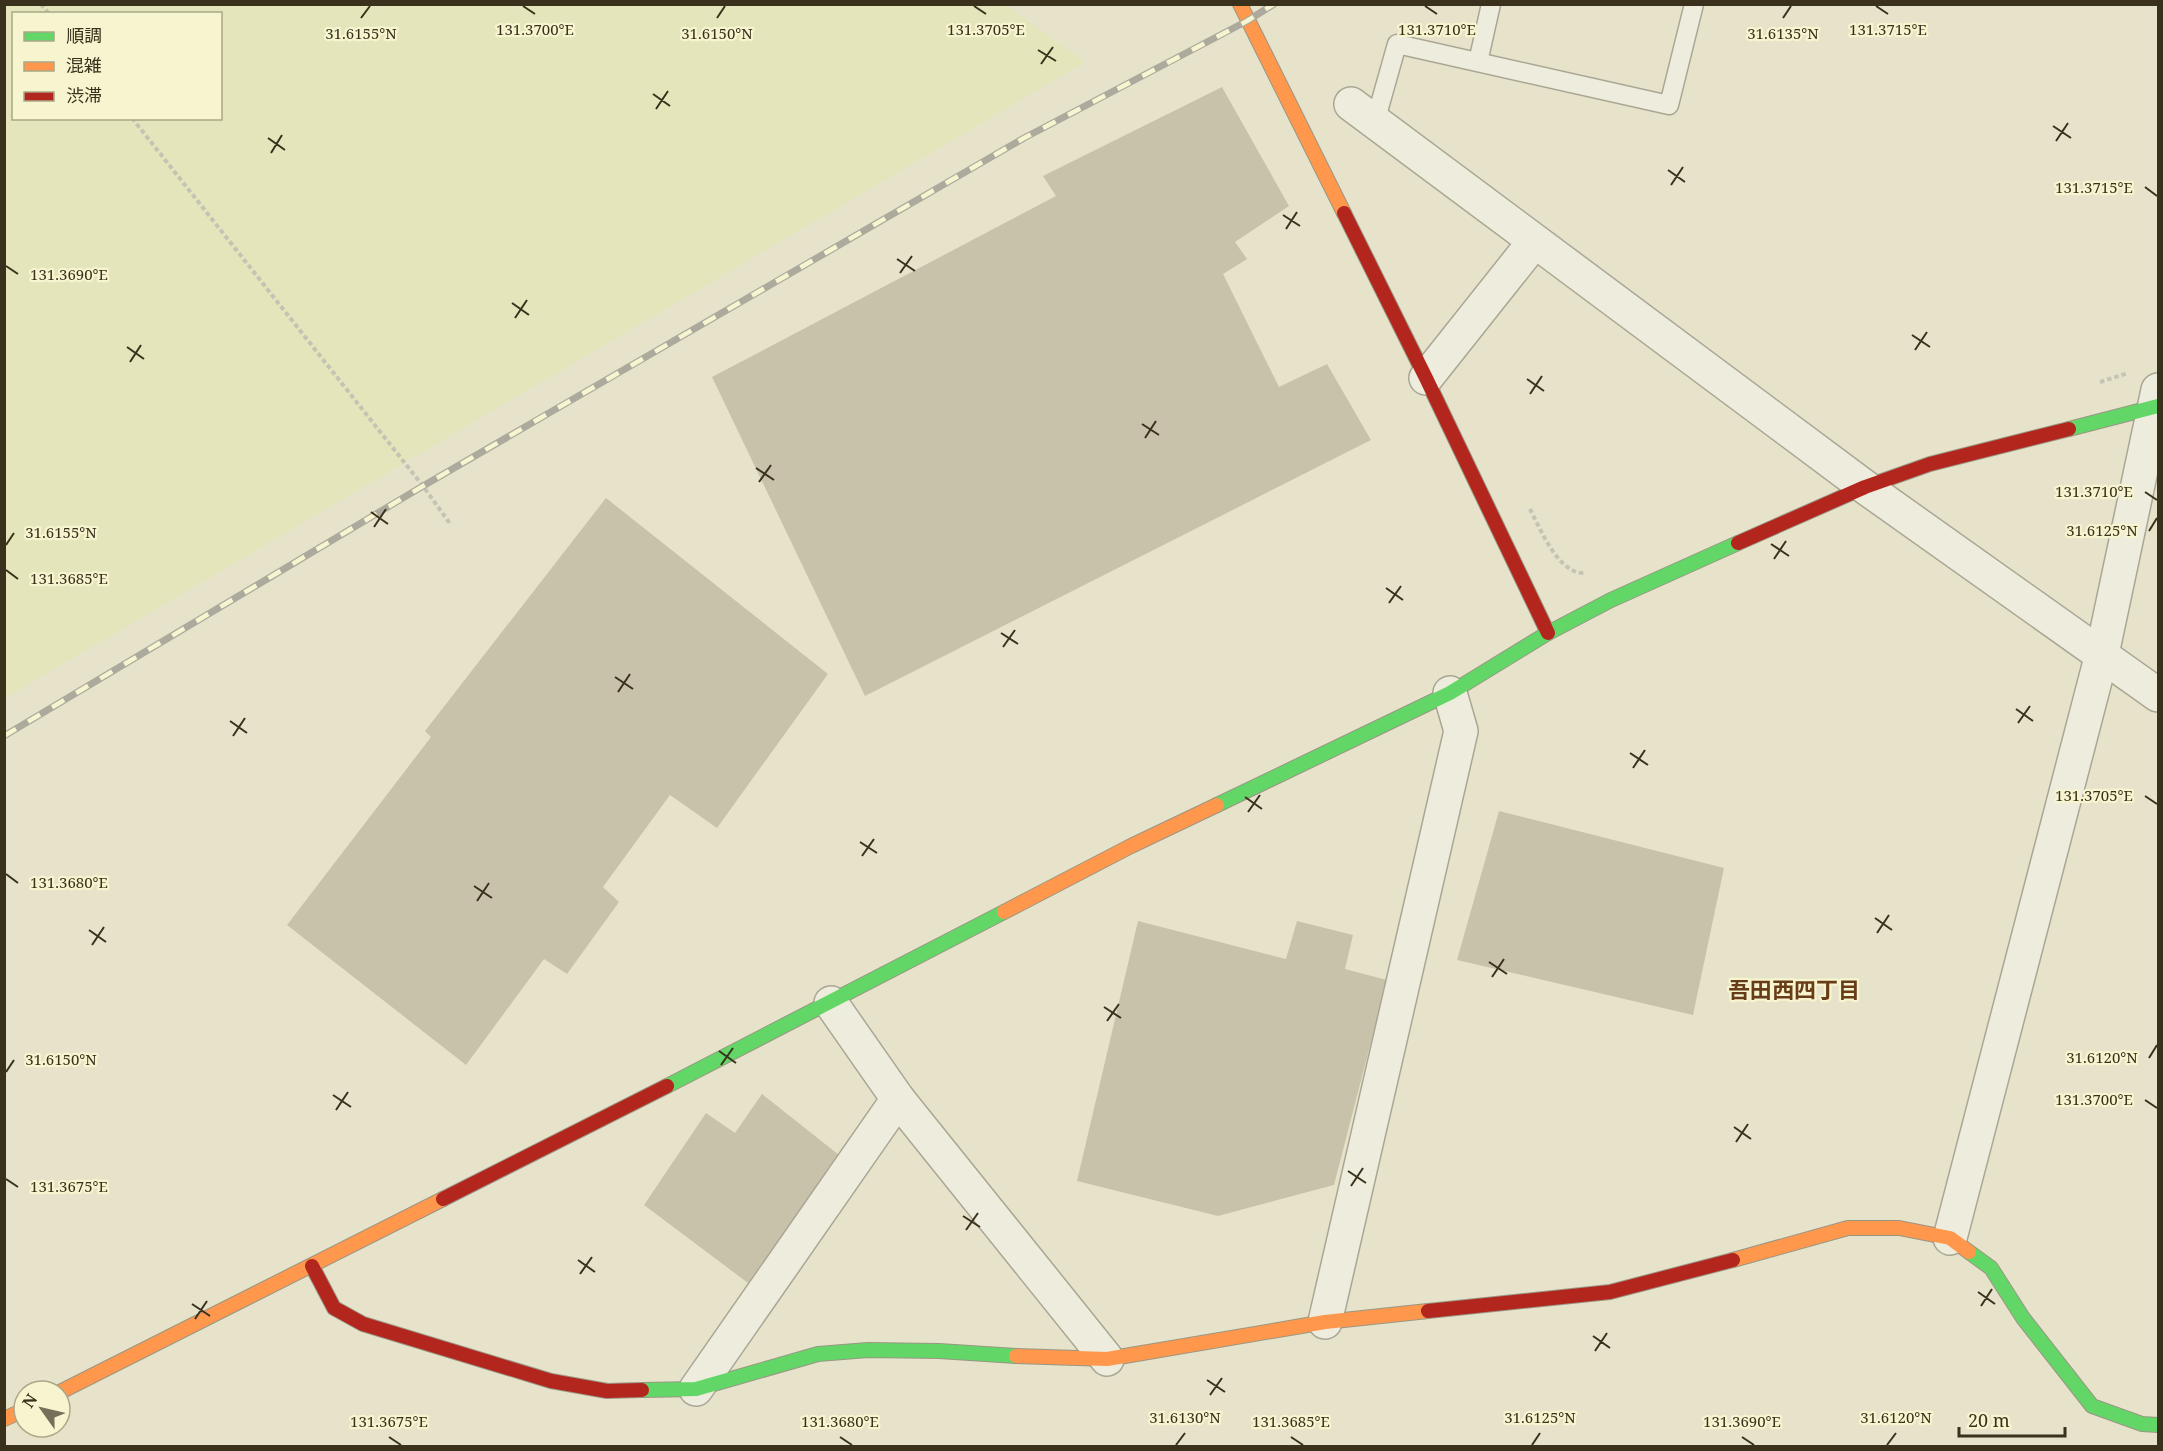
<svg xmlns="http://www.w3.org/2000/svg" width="2163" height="1451" font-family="'Noto Serif','Noto Sans JP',serif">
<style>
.farmland{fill:#e4e5ba;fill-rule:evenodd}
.building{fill:#c9c2ab}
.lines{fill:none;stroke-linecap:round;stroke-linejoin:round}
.lane-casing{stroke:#aaa694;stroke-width:21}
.street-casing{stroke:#aaa694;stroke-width:36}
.fast-casing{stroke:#9a9684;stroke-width:16}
.slow-casing{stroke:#9a9684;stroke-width:16}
.jam-casing{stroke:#9a9684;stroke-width:16}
.path{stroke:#c5c3b4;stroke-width:4;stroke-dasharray:4.5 3;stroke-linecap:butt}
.lane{stroke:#edecdd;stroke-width:18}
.street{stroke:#edecdd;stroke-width:33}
.fast{stroke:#63d668;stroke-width:14}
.slow{stroke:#ff974d;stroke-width:14}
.jam{stroke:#b3261e;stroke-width:14}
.rail-casing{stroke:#acaa9d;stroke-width:7}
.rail{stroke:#f7f5cf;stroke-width:4.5;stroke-dasharray:14;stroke-linecap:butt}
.ticks{fill:none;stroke:#39311c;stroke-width:2}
.labels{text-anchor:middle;stroke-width:4.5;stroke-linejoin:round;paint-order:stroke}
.neighbourhood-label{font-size:22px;font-weight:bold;fill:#683c18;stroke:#f7f5cf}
.ticks-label{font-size:15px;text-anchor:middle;fill:#39311c;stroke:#f7f5cf;stroke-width:4.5;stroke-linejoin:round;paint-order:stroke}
</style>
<rect width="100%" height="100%" fill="#e6e3ca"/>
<path class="farmland" d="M 4,5 L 1005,5 L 1085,62 L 5,698 ZM 14,14 L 220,14 L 220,118 L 14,118 Z"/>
<g class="building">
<path d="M 1222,87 L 1289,206 L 1235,242 L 1247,259 L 1223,274 L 1279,387 L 1327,364 L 1371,440 L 865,696 L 712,377 L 1056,196 L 1043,176 Z"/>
<path d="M 606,498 L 828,674 L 717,828 L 670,795 L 603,887 L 619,902 L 567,974 L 544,959 L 466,1065 L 287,925 L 431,737 L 425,731 Z"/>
<path d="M 1499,811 L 1724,868 L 1693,1015 L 1457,960 Z"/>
<path d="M 1138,921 L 1286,959 L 1297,921 L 1353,935 L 1345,969 L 1387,980 L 1334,1185 L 1218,1216 L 1077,1181 Z"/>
<path d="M 762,1094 L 839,1155 L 748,1283 L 644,1205 L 706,1113 L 735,1133 Z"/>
</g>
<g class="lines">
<g class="lane-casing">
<g id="lane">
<path d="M 1478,62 L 1491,4"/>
<path d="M 1375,122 L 1397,44 L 1669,105 L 1694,4"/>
</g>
</g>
<g class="street-casing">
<g id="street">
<path d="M 1351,104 L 1865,487 L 2158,695"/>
<path d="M 1426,378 L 1534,242"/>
<path d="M 831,1003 L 898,1099 L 1107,1359"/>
<path d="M 1950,1238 L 2102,654 L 2158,390"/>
<path d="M 1325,1322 L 1461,731 L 1450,693"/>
<path d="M 696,1389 L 898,1099"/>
</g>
</g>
<g class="fast-casing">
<g id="fast">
<path d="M 2069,429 L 2158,406"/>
<path d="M 1217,805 L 1450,693 L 1548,633 L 1611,600 L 1738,543"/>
<path d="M 667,1086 L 1004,912"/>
<path d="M 1969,1252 L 1991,1268 L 2023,1318 L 2092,1406 L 2142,1424 L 2158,1425"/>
<path d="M 642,1390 L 696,1389 L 818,1354 L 868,1350 L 939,1351 L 1016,1356"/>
</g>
</g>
<g class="slow-casing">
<g id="slow">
<path d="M 1240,4 L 1344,213"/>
<path d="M 1004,912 L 1131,846 L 1217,805"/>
<path d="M 1733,1260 L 1848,1228 L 1899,1228 L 1950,1238 L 1969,1252"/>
<path d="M 1016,1356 L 1107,1359 L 1325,1322 L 1428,1311"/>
<path d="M 60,1392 L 443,1199"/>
<path d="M 4,1419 L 24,1410"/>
</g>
</g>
<g class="jam-casing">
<g id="jam">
<path d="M 1344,213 L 1426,378 L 1548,633"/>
<path d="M 1738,543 L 1865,487 L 1930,464 L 2069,429"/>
<path d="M 443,1199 L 667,1086"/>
<path d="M 312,1266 L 334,1308 L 363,1324 L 551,1381 L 607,1391 L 642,1390"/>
<path d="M 1428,1311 L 1610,1292 L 1733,1260"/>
</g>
</g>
<g class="path">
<path d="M 41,4 L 49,14"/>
<path d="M 132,118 L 423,486 L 451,525"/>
<path d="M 2100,382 L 2128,373"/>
<path d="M 1530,509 C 1540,528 1558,574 1584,573"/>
</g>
<use href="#lane" class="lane"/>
<use href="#street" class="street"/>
<use href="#fast" class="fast"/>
<use href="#slow" class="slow"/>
<use href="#jam" class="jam"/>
<g class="rail-casing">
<path id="rail" d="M 4,736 L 423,486 L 1024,138 L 1247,21 L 1274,4"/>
</g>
<use href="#rail" class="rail"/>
</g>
<path class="ticks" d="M 523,6 L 535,14M 974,6 L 986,14M 1425,6 L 1437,14M 1876,6 L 1888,14M 361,18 L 370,6M 717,18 L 725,6M 1783,18 L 1791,6M 1038,50 L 1056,61M 1041,64 L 1053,47M 653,94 L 670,106M 656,109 L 668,91M 2053,126 L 2071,138M 268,138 L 285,150M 2056,141 L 2068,123M 271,153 L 282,135M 1668,170 L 1685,182M 1671,185 L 1683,167M 2145,187 L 2157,196M 1283,215 L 1300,226M 1286,229 L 1297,212M 897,259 L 915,271M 6,266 L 18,274M 900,273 L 912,256M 512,303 L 529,315M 515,318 L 527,300M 1912,335 L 1930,347M 127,347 L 144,359M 1915,350 L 1927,332M 130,362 L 141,345M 1527,379 L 1544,391M 1530,394 L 1542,376M 1142,424 L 1159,435M 1145,438 L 1156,421M 756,468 L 774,480M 759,482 L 771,465M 2145,492 L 2157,500M 371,512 L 388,524M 374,527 L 386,509M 2149,531 L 2157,518M 1771,544 L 1789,556M 6,545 L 14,533M 1774,559 L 1786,541M 6,570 L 18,579M 1386,588 L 1403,600M 1389,603 L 1401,586M 1001,633 L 1018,644M 1003,647 L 1015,630M 615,677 L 633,689M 618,692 L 630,674M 2016,709 L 2033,721M 230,721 L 247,733M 2018,723 L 2030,706M 233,736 L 245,718M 1630,753 L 1648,765M 1633,768 L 1645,750M 2145,796 L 2157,804M 1245,797 L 1262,809M 1248,812 L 1260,795M 860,842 L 877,853M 862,856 L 874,839M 6,874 L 18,883M 474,886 L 492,898M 477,901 L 489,883M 1875,918 L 1892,930M 89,930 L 106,942M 1877,933 L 1889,915M 92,945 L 104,927M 1489,962 L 1507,974M 1492,977 L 1504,959M 1104,1007 L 1121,1018M 1107,1021 L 1119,1004M 719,1051 L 736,1063M 2149,1058 L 2157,1045M 721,1065 L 733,1048M 6,1072 L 14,1060M 333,1095 L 351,1107M 2145,1100 L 2157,1108M 336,1110 L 348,1092M 1734,1127 L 1751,1139M 1736,1142 L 1748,1124M 1348,1171 L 1366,1183M 6,1179 L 18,1187M 1351,1186 L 1363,1168M 963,1216 L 980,1227M 966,1230 L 978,1213M 578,1260 L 595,1272M 580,1274 L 592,1257M 1978,1292 L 1995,1304M 192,1304 L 210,1316M 1981,1306 L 1992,1289M 195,1319 L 207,1301M 1593,1336 L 1610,1348M 1595,1351 L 1607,1333M 1207,1380 L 1225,1392M 1210,1395 L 1222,1378M 389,1437 L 401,1445M 840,1437 L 852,1445M 1291,1437 L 1303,1445M 1742,1437 L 1754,1445M 1176,1445 L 1185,1433M 1532,1445 L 1540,1433M 1887,1445 L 1896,1433"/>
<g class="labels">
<g class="neighbourhood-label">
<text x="1794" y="998">吾田西四丁目</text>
</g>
</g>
<g class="ticks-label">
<text x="535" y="35">131.3700°E</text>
<text x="986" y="35">131.3705°E</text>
<text x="1437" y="35">131.3710°E</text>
<text x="1888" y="35">131.3715°E</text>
<text x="361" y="39">31.6155°N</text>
<text x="717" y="39">31.6150°N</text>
<text x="1783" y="39">31.6135°N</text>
<text x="2094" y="193">131.3715°E</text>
<text x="69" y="280">131.3690°E</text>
<text x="2094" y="497">131.3710°E</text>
<text x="2102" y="536">31.6125°N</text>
<text x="61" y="538">31.6155°N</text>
<text x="69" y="584">131.3685°E</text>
<text x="2094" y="801">131.3705°E</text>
<text x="69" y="888">131.3680°E</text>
<text x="2102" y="1063">31.6120°N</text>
<text x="61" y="1065">31.6150°N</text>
<text x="2094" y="1105">131.3700°E</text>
<text x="69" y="1192">131.3675°E</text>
<text x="1185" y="1423">31.6130°N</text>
<text x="1540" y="1423">31.6125°N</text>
<text x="1896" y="1423">31.6120°N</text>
<text x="389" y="1427">131.3675°E</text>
<text x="840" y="1427">131.3680°E</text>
<text x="1291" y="1427">131.3685°E</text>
<text x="1742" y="1427">131.3690°E</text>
</g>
<rect width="2163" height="1451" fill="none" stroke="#39311c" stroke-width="12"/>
<rect x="12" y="12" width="210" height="108" fill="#f7f5cf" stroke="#aba787" stroke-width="1.5"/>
<rect x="24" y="32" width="30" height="9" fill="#63d668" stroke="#aba787" stroke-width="1.5"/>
<text x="66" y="42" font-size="18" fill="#39311c">順調</text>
<rect x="24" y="62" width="30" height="9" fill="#ff974d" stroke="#aba787" stroke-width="1.5"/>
<text x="66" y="72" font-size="18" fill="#39311c">混雑</text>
<rect x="24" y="92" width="30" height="9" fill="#b3261e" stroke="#aba787" stroke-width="1.5"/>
<text x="66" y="102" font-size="18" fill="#39311c">渋滞</text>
<g transform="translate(42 1409) rotate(304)"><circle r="28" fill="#f7f5cf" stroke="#aba787" stroke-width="1.5"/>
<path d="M0-4.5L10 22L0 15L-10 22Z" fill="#766f59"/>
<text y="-9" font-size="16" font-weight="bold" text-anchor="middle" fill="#39311c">N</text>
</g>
<path d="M1959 1427v9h106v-9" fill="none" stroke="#39311c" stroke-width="3"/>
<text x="1968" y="1427" font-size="18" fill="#39311c" stroke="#f7f5cf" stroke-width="4.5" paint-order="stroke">20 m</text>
</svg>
